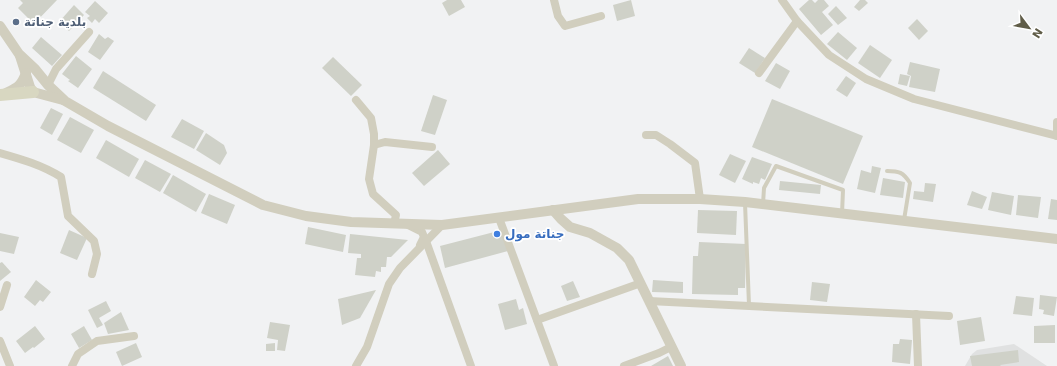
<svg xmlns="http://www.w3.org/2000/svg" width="1057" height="366" font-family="'DejaVu Sans',Cairo,sans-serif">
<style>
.education{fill:#e0e1e1}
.building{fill:#cfd1c8}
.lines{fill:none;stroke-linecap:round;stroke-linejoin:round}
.service{stroke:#d1cebe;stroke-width:4}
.minor{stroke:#d1cebe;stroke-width:8}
.tertiary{stroke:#d1cebe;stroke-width:10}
.secondary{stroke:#d8d7c1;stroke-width:12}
.service-dot{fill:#5c6f8a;stroke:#fff;stroke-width:1.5}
.shop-dot{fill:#3f7fe0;stroke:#fff;stroke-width:1.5}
.labels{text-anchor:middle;stroke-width:3.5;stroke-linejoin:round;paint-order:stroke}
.service-label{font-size:12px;font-weight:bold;fill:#4e5e75;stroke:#fff;text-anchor:start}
.shop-label{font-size:12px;font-weight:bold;fill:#366cbe;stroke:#fff;text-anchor:start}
</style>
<rect width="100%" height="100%" fill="#f1f2f3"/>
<path class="education" d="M 1014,344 L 1047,366 L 965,366 L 972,354 L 977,350 Z"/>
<g class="building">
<path d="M 20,0 L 57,0 L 32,26 L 28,21 L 29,19 L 18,8 L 23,3 Z"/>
<path d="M 447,0 L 461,0 L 465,7 L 449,16 L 442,3 Z"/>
<path d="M 631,0 L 635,16 L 617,21 L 613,5 Z"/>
<path d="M 809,0 L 812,0 L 815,3 L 818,0 L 824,0 L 829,6 L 822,12 L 833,25 L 821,35 L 799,9 Z"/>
<path d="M 860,0 L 865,0 L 868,3 L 859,11 L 854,7 Z"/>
<path d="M 95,1 L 108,13 L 99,23 L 95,19 L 92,23 L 87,18 L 90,16 L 85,12 Z"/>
<path d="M 74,5 L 84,15 L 69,31 L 59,22 Z"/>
<path d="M 836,6 L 847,18 L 838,25 L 828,14 Z"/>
<path d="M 917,19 L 928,31 L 919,40 L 908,28 Z"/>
<path d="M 838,32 L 857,48 L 847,60 L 827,44 Z"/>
<path d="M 99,34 L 105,39 L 108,37 L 114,41 L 100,60 L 88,52 Z"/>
<path d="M 41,37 L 62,55 L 52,66 L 32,48 Z"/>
<path d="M 870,45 L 892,60 L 880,78 L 858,63 Z"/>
<path d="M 749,48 L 765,58 L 755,73 L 739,63 Z"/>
<path d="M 76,56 L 92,69 L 78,88 L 68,81 L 70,80 L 62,74 Z"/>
<path d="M 333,57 L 362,85 L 351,96 L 322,68 Z"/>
<path d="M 910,62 L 940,69 L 935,92 L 909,87 L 911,76 L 907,74 Z"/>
<path d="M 776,63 L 790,71 L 780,89 L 765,81 Z"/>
<path d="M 103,71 L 156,105 L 146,121 L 93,88 Z"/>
<path d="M 900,74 L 910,76 L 907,86 L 898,84 Z"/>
<path d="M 846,76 L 856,83 L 847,97 L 836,90 Z"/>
<path d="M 433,95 L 447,100 L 435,135 L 421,131 Z"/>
<path d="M 772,99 L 863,136 L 843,184 L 752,147 Z"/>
<path d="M 51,108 L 63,114 L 52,135 L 40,128 Z"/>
<path d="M 70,117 L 94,130 L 81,153 L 57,140 Z"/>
<path d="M 182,119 L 204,131 L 194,149 L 171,137 Z"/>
<path d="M 206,133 L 224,145 L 227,153 L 220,165 L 196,150 Z"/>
<path d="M 106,140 L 139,159 L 129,177 L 96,158 Z"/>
<path d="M 438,150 L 450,164 L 424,186 L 412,173 Z"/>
<path d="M 730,154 L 746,161 L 735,183 L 719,175 Z"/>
<path d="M 752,157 L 772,164 L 765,180 L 761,178 L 759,184 L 753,182 L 753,184 L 742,179 Z"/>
<path d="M 145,160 L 171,174 L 160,192 L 135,178 Z"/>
<path d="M 872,166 L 881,168 L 875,193 L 857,189 L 861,170 L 871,173 Z"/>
<path d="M 173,175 L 206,194 L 196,212 L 163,193 Z"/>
<path d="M 883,178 L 905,182 L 903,198 L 880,195 Z"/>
<path d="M 780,181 L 821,185 L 820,194 L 779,190 Z"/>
<path d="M 925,183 L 936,184 L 933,202 L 913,199 L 914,191 L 924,192 Z"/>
<path d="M 972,191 L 987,197 L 982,209 L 967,205 Z"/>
<path d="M 992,192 L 1014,196 L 1011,215 L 988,210 Z"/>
<path d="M 209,194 L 235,205 L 227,224 L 201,213 Z"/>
<path d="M 1018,195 L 1041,197 L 1038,218 L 1016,215 Z"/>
<path d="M 1051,199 L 1057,200 L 1057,220 L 1048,219 Z"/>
<path d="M 698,210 L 737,211 L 736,235 L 697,233 Z"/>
<path d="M 308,227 L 346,235 L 343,252 L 305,244 Z"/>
<path d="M 69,230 L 87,238 L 77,260 L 60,253 Z"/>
<path d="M 502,230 L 508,251 L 445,268 L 440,246 Z"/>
<path d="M 0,233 L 19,237 L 14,254 L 0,251 Z"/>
<path d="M 350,234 L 408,240 L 391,257 L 387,257 L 386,267 L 381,267 L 381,272 L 376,271 L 375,277 L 355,275 L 357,258 L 361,258 L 361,254 L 348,253 Z"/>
<path d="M 699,242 L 746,244 L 745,288 L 738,288 L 738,295 L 692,294 L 693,256 L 698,256 Z"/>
<path d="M 2,262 L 11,272 L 0,281 L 0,263 Z"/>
<path d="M 36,280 L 51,292 L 43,302 L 40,300 L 35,306 L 24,297 Z"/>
<path d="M 653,280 L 683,282 L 683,293 L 652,292 Z"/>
<path d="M 573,281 L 580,297 L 567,301 L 561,286 Z"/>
<path d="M 812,282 L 830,284 L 827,302 L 810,300 Z"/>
<path d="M 376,290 L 360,318 L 342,325 L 338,299 Z"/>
<path d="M 1040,295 L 1057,297 L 1054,316 L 1043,314 L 1044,310 L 1039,309 Z"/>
<path d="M 1016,296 L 1034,298 L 1032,316 L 1013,314 Z"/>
<path d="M 516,299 L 519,310 L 523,308 L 527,324 L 505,330 L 498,304 Z"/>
<path d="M 106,301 L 111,311 L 99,318 L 103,325 L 97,328 L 88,310 Z"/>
<path d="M 121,312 L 129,330 L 108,334 L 104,323 Z"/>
<path d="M 981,317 L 985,341 L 960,345 L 957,321 Z"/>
<path d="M 270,322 L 290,325 L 285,351 L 277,350 L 278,340 L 267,338 Z"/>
<path d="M 1055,325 L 1055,343 L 1034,343 L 1034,326 Z"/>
<path d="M 35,326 L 45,339 L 34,348 L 33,347 L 25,353 L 16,341 Z"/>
<path d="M 84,326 L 92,340 L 79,348 L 71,334 Z"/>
<path d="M 900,339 L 912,340 L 910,364 L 892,362 L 893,344 L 899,344 Z"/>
<path d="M 136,343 L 142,357 L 122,366 L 116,352 Z"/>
<path d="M 275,343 L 275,351 L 266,351 L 266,344 Z"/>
<path d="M 1018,350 L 1019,362 L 1000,365 L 1001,366 L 972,366 L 970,356 Z"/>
<path d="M 668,356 L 673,366 L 651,366 Z"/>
</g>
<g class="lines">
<g class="service">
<path d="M 887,171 C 899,171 903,172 910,183 L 904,220"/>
<path d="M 745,203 L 749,305"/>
<path d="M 763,204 L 764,188 L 776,166 L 843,190 L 842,214"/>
</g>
<g class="minor">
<path d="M 554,0 L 558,16 L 565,26 L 601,16"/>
<path d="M 782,0 L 797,21 L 829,55 L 866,79 L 914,99 L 1057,136"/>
<path d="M 759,73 L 797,21"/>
<path d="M 48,85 L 56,69 L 89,32"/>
<path d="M 356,100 L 371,118 L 374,134 L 374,145 L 369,179 L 373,194 L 396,215 L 394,224"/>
<path d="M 646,135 L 656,135 L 670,144 L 695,163 L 700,199"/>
<path d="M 1057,136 L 1057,122"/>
<path d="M 374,145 L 385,142 L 432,147"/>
<path d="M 0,153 C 21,159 42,165 61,177 L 68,216 L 94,241 L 97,254 L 92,274"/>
<path d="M 499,218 L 554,366"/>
<path d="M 408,225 L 422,232 L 424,237 L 420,245"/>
<path d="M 426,241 L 471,366"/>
<path d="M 649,301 L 949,316"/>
<path d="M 0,307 L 7,285"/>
<path d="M 916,314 L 918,366"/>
<path d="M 537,320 L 641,283"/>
<path d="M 0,341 L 10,366"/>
<path d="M 72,366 L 78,354 L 97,341 L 134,336"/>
<path d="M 356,366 L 367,347 L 389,284 L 400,268 L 442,225"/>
<path d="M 624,366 L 659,353 L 671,347"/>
</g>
<g class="tertiary">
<path d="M 0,26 L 19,54 L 35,69 L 48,85 L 65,101 L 108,126 L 263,205 L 306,216 L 351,222 L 442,225 L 638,199 L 700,199 L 745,202 L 1057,239"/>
<path d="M 20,56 L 30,87 L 33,92 L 63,100"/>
<path d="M 6,93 C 18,87 21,86 26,73"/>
<path d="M 553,210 L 561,219 L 570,227 L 590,233 L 617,248 L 629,260 L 681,366"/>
</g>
<path class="secondary" d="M 0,95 L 33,92"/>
</g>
<circle class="service-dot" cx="16" cy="22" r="4"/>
<circle class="shop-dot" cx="497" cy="234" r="4"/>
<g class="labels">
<g class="service-label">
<text x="24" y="26">بلدية جناتة</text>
</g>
<g class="shop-label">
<text x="505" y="238">جناتة مول</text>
</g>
</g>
<g transform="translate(1029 28) rotate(122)" stroke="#ffffff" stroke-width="3" paint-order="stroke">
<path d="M0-3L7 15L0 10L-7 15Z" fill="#605d48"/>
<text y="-6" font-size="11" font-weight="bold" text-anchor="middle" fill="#605d48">N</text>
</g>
</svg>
